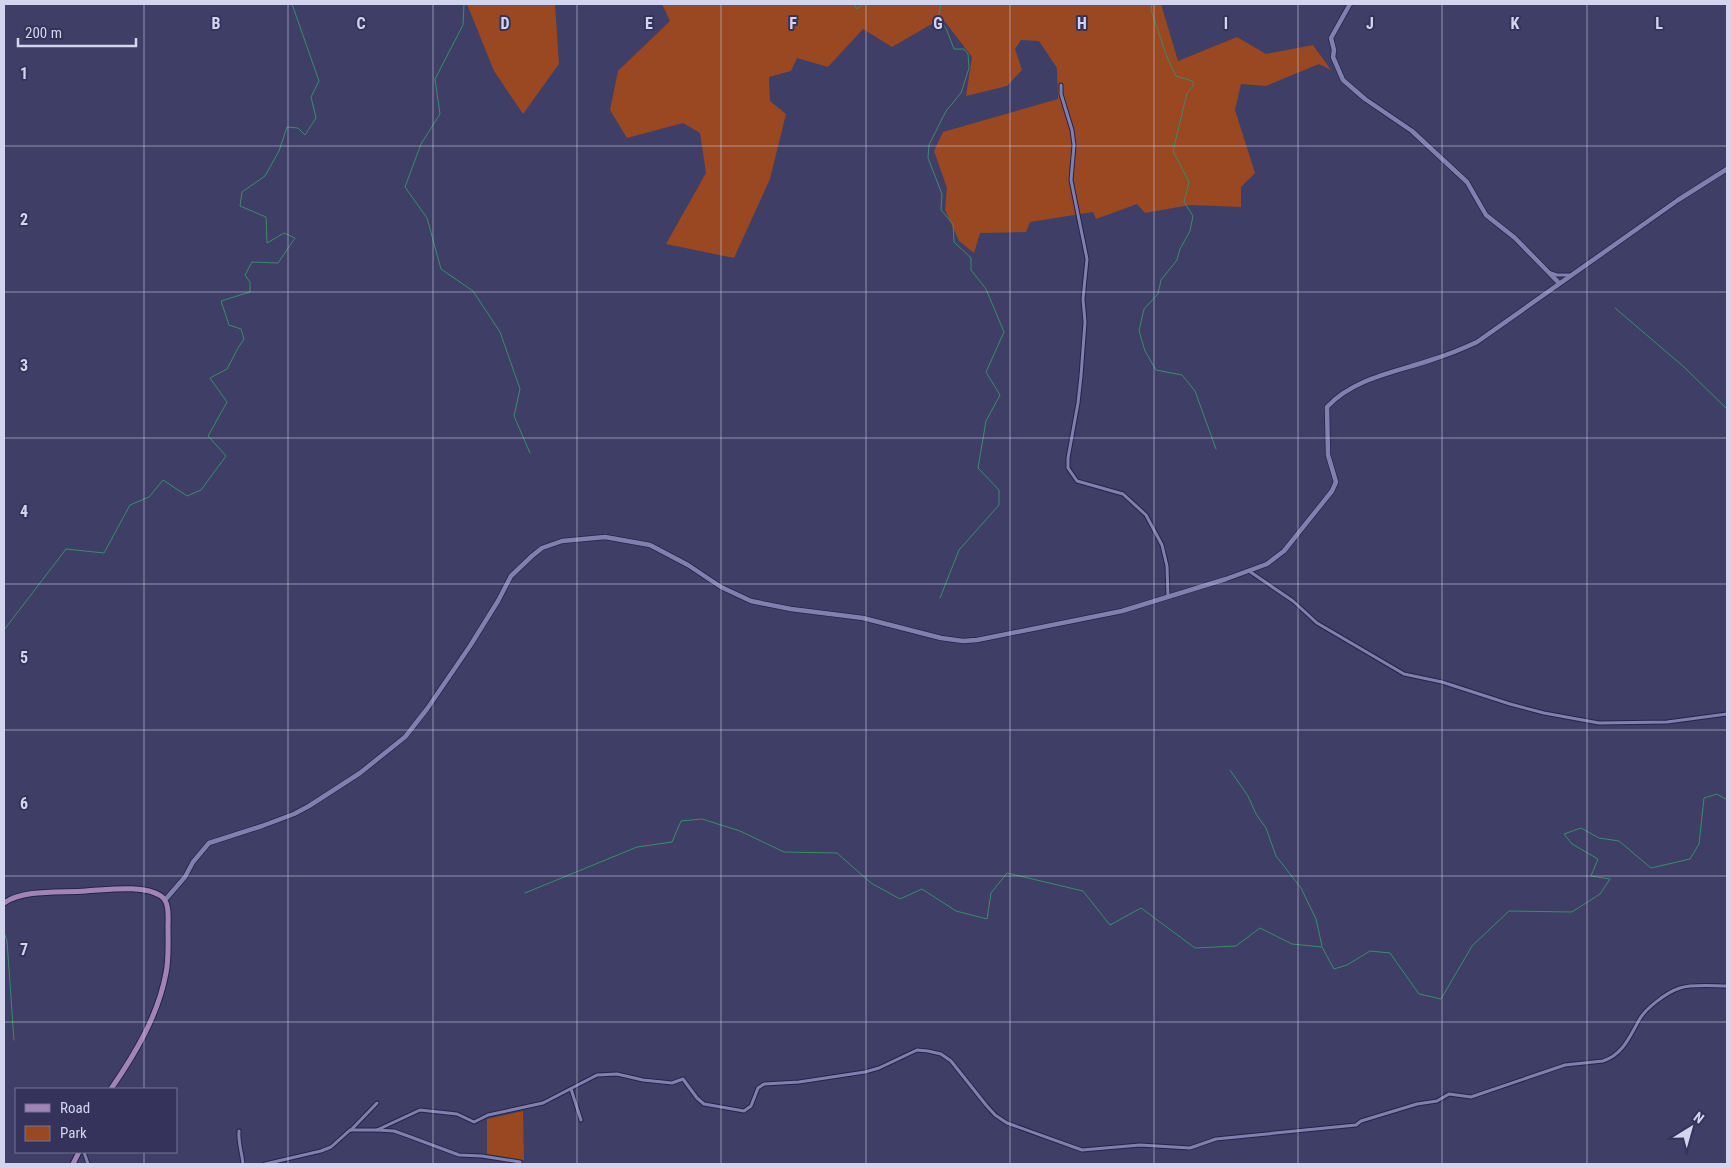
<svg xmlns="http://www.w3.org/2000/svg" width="1731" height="1168" font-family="'Roboto Condensed',sans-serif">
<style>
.green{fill:#994821}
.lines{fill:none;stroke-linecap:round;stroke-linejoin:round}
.stream{stroke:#3b8b6b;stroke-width:1}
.minor-casing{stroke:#26234b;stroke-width:5}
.tertiary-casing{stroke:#26234b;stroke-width:6}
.secondary-casing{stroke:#26234b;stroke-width:7}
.minor{stroke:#8080af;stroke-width:3}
.tertiary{stroke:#8080af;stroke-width:4.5}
.secondary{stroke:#a184b6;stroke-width:5}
.grid{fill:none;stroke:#d3d4ee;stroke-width:1;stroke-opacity:0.55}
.grid-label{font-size:16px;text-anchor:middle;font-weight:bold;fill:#d3d4ee;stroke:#35335c;stroke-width:4;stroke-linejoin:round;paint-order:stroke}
</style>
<rect width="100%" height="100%" fill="#3f3e67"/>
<g class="green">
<path d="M 467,4 L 555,4 L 559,64 L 523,114 L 494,71 Z"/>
<path d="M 662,4 L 1161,4 L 1178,61 L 1237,37 L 1266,54 L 1313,45 L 1331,70 L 1319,64 L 1266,86 L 1241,84 L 1235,110 L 1255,173 L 1241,187 L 1241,207 L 1190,205 L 1145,213 L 1137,204 L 1096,219 L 1093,212 L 1030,222 L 1026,232 L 980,233 L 974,253 L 959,241 L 945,210 L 947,188 L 934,151 L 943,132 L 1058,99 L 1057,68 L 1039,41 L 1021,40 L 1015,49 L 1022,70 L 1007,86 L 966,96 L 972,57 L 942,18 L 892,47 L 863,29 L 828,67 L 797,58 L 791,71 L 769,77 L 770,101 L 786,114 L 770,179 L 734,258 L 666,244 L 706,173 L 700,133 L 683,123 L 627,138 L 610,110 L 618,71 L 670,21 Z"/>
<path d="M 523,1111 L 524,1160 L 487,1154 L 487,1119 Z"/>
</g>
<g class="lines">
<g class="stream">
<path d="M 464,4 L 463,25 L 435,79 L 440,114 L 421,144 L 405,187 L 427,218 L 441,269 L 473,291 L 500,332 L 520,389 L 514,416 L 530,453"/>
<path d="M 854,4 L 857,9 L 863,4"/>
<path d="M 1152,4 L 1151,10 L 1167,57 L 1176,76 L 1192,81 L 1194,85 L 1187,93 L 1173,151 L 1189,182 L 1184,202 L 1193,216 L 1190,231 L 1180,249 L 1177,260 L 1161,280 L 1158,294 L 1144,309 L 1139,331 L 1145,351 L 1156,370 L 1182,375 L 1195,391 L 1216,449"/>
<path d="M 1615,308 L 1684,367 L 1727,409"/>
<path d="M 940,598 L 959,550 L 999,505 L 999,490 L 978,468 L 986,421 L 1000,395 L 986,372 L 1004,332 L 986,289 L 971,270 L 971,258 L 954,242 L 953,224 L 941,210 L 942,194 L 928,158 L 929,145 L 946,111 L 961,93 L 969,68 L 968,54 L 964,49 L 954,49 L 946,28 L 938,20 L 941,4"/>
<path d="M 4,630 L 66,549 L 104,553 L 130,505 L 149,497 L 163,480 L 187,496 L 201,490 L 226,456 L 208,436 L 227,402 L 210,378 L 227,369 L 238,348 L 244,339 L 241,329 L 229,325 L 221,301 L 250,292 L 250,282 L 245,275 L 252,262 L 278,263 L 295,238 L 284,233 L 267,243 L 266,217 L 240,206 L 242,192 L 265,176 L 279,151 L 287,127 L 298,128 L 305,135 L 316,118 L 311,97 L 319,81 L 292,4"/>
<path d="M 1230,770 L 1248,796 L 1256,814 L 1266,828 L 1276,856 L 1301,888 L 1316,919 L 1322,946"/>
<path d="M 525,893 L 637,847 L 672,842 L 681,821 L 702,819 L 740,831 L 784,852 L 837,853 L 871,883 L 900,899 L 922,889 L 956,911 L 987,919 L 991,893 L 1007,873 L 1083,891 L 1110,925 L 1141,908 L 1195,948 L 1236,946 L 1260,928 L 1292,944 L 1322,947 L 1334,969 L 1347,965 L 1370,951 L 1390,953 L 1419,994 L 1441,999 L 1472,946 L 1509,911 L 1572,912 L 1600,894 L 1610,879 L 1591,876 L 1598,859 L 1572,844 L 1564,834 L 1581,828 L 1599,838 L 1619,841 L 1651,868 L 1690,859 L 1699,844 L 1704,798 L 1717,794 L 1727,800"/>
<path d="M 4,932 L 7,941 L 14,1040"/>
</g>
<g class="minor-casing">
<g id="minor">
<path d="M 1061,85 L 1061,94 L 1072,130 L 1074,145 L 1071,180 L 1087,259 L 1083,299 L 1085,322 L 1081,376 L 1078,403 L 1068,458 L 1068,468 L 1077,481 L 1123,494 L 1146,515 L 1162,545 L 1167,566 L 1168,597"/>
<path d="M 1548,272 L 1557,275 L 1570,275"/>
<path d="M 1249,571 L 1293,601 L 1317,623 L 1404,674 L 1442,682 L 1510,704 L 1544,713 L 1599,723 L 1667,722 L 1727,714"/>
<path d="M 571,1089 L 581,1120"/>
<path d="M 351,1130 L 377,1103"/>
<path d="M 377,1130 L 394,1131 L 408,1136 L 459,1155 L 482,1156 L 520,1162"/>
<path d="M 239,1131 C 238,1143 242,1152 243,1164"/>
<path d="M 84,1152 L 88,1164"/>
<path d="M 265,1164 L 321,1151 L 331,1147 L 350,1130 L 377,1130 L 420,1110 L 457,1114 L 474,1122 L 488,1115 L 543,1103 L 597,1075 L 617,1074 L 643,1080 L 672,1083 L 683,1079 L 697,1098 L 704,1104 L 744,1111 L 751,1106 L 758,1088 L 764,1084 L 799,1082 L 865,1072 L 879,1068 L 917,1050 L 928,1051 L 941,1054 L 951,1061 L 986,1105 L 995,1115 L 1007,1123 L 1082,1150 L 1140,1145 L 1190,1148 L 1216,1139 L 1356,1125 L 1361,1121 L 1417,1104 L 1437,1101 L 1449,1094 L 1471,1097 L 1565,1065 L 1603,1061 C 1622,1055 1629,1038 1638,1022 C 1644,1009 1667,992 1680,988 C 1692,984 1714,986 1727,986"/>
</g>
</g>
<g class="tertiary-casing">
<g id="tertiary">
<path d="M 1350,4 L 1331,38 L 1334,50 L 1333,57 L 1343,80 L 1365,99 L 1412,131 L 1467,182 L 1486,215 L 1515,238 L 1559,283"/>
<path d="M 165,900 L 185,877 L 193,862 L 209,843 L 262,826 L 294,814 L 309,806 L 360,773 L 405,737 L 427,709 L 470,646 L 498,601 L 511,576 L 532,556 L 542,548 L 562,541 L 605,537 L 650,545 L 688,565 L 721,587 L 751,601 L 791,609 L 863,618 L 941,638 L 963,641 L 977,640 L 1122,611 L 1226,579 L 1267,564 L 1284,551 L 1332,491 L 1336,482 L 1328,455 L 1327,407 C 1354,378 1396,372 1431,360 C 1447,355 1462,349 1477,342 L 1678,200 L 1727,169"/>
</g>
</g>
<g class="secondary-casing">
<g id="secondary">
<path d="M 4,903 C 24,889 61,893 86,891 C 106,890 143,884 161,896 C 170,902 168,918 168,928 C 168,943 169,959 166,973 C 158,1016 135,1054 111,1089"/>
<path d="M 73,1164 L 79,1152"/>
</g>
</g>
<use href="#minor" class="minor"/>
<use href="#tertiary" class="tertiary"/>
<use href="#secondary" class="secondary"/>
</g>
<path class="grid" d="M 144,4 L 144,1089M 288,4 L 288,1164M 433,4 L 433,1164M 577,4 L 577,1164M 721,4 L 721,1164M 866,4 L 866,1164M 1010,4 L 1010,1164M 1154,4 L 1154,1164M 1298,4 L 1298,1164M 1442,4 L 1442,1164M 1587,4 L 1587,1164M 4,146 L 1727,146M 4,292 L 1727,292M 4,438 L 1727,438M 4,584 L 1727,584M 4,730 L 1727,730M 4,876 L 1727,876M 4,1022 L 1727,1022M 144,1152 L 144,1164"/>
<g class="grid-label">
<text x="216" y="29">B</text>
<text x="361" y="29">C</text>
<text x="505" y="29">D</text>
<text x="649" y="29">E</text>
<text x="793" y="29">F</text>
<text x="938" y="29">G</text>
<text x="1082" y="29">H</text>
<text x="1226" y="29">I</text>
<text x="1370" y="29">J</text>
<text x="1515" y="29">K</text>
<text x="1659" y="29">L</text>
<text x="24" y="79">1</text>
<text x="24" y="225">2</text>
<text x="24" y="371">3</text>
<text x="24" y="517">4</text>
<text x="24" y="663">5</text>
<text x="24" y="809">6</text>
<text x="24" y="955">7</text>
</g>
<rect width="1731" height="1168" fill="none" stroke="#d3d4ee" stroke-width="10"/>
<rect x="15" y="1088" width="162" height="65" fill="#35335c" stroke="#747396"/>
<rect x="25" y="1104" width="25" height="8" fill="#a184b6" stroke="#747396"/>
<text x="60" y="1113" font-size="15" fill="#d3d4ee">Road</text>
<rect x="25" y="1126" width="25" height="15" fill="#994821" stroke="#747396"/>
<text x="60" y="1138" font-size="15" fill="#d3d4ee">Park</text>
<g transform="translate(1691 1128) rotate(37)" stroke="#35335c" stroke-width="4" paint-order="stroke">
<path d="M0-4L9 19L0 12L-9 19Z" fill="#d3d4ee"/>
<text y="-8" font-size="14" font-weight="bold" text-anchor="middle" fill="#d3d4ee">N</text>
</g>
<path d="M18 38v8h118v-8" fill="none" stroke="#d3d4ee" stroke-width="2.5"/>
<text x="25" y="38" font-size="15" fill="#d3d4ee" stroke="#35335c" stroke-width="4" paint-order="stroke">200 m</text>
</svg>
